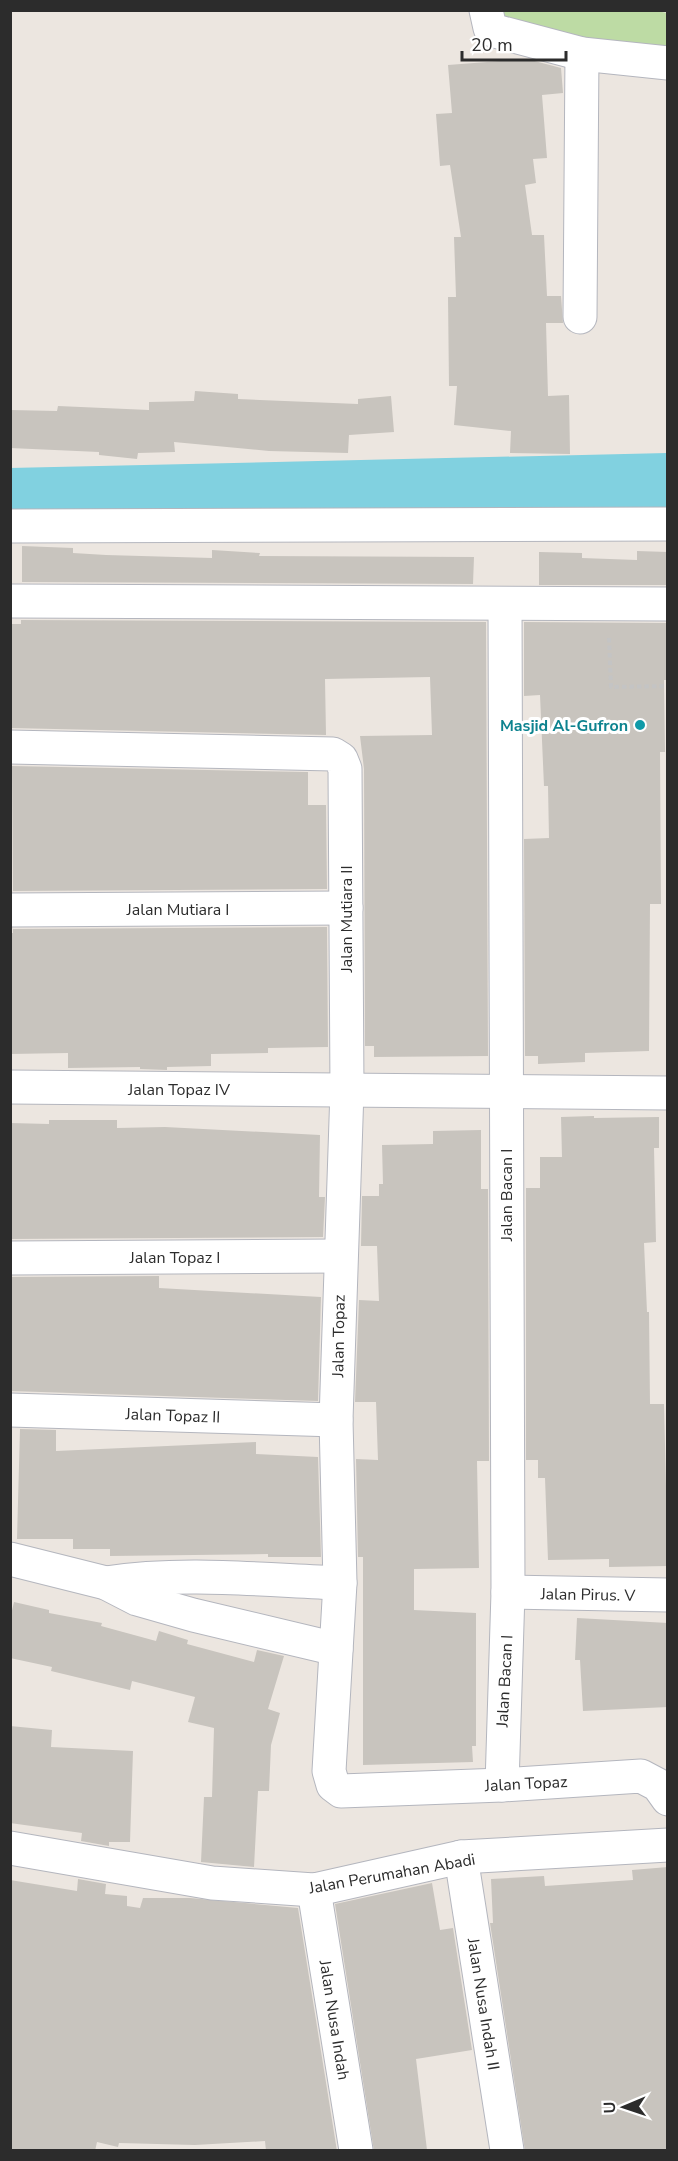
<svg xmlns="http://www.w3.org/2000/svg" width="678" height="2161" font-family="'Nunito Sans',sans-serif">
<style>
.green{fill:#bddba4}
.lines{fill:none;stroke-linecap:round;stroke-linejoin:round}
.river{stroke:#81d1e0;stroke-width:62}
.building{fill:#c8c4be}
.minor-casing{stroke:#b4b6be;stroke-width:35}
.tertiary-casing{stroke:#b4b6be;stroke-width:35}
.path{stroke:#c4c4c4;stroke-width:4;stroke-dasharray:4.5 3;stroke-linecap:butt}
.minor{stroke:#fff;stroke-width:33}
.tertiary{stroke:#fff;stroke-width:33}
.culture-dot{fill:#0f9aa8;stroke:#fff;stroke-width:2}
.labels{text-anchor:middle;stroke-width:6;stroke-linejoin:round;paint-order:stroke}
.culture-label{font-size:16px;font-weight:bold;fill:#0d838f;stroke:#fff;text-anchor:end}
.street-label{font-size:16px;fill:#2c2c2c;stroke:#fff}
</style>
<rect width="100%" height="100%" fill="#ece6e0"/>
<g class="green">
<path d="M 652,10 L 667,13 L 667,57 L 499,24 L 497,11 Z"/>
<path d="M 667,484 L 668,524 L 11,526 L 10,499 Z"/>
</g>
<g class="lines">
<path class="river" d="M 10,499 L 668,484"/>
</g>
<g class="building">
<path d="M 527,59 L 561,68 L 563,93 L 542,95 L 547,158 L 533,159 L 536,183 L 525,185 L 532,235 L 544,235 L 547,296 L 561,296 L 563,323 L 546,323 L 548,396 L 569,395 L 570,454 L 510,453 L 511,431 L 454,425 L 457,386 L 449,386 L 448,297 L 456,297 L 454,237 L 461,237 L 450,165 L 440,166 L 436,114 L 452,113 L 448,65 Z"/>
<path d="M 195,391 L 238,394 L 238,399 L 358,404 L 358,399 L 391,396 L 394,432 L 349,435 L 348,453 L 269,451 L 174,442 L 175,452 L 138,453 L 137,459 L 99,455 L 99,452 L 10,448 L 10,410 L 57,411 L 58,406 L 149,410 L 149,402 L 194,401 Z"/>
<path d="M 22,546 L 73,548 L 73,553 L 106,555 L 212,558 L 212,550 L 260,553 L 259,556 L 474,557 L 473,584 L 22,582 Z"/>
<path d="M 637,551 L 668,552 L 668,585 L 539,585 L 539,552 L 582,553 L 582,558 L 637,560 Z"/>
<path d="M 21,620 L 486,622 L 488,1056 L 374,1057 L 374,1046 L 365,1046 L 364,769 L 360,736 L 432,735 L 430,677 L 325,679 L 326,735 L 10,728 L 10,624 L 21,624 Z"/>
<path d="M 524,622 L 668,623 L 668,680 L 664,680 L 665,752 L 660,752 L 661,904 L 650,904 L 649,1051 L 585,1053 L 585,1062 L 538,1064 L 538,1056 L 525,1056 L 524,839 L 549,838 L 548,786 L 544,786 L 540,695 L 524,696 Z"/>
<path d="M 12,766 L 308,772 L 308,805 L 326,805 L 327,889 L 13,891 Z"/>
<path d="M 327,927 L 328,1047 L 268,1048 L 268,1053 L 211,1054 L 211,1066 L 167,1067 L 167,1070 L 140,1069 L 140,1067 L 68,1068 L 68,1053 L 10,1054 L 11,933 L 13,933 L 13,929 Z"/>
<path d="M 594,1116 L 594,1118 L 659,1117 L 659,1148 L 654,1148 L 656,1242 L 644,1243 L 647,1312 L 649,1312 L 650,1404 L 664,1404 L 668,1566 L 609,1567 L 609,1559 L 548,1560 L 545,1478 L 538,1478 L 538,1460 L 526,1460 L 526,1188 L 540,1188 L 540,1157 L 562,1157 L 561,1117 Z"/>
<path d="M 49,1120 L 117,1120 L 117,1128 L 165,1127 L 320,1135 L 319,1197 L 325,1197 L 323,1237 L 11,1239 L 10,1123 L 49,1124 Z"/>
<path d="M 481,1130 L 481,1189 L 488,1189 L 489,1461 L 477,1461 L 479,1568 L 414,1569 L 414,1610 L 476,1613 L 476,1746 L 472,1746 L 473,1762 L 363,1765 L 363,1557 L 358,1557 L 356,1459 L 378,1460 L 376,1402 L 355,1402 L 359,1300 L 379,1301 L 377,1246 L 361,1246 L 362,1196 L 379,1196 L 379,1184 L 383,1184 L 382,1145 L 433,1144 L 433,1131 Z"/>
<path d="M 159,1276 L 159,1288 L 321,1297 L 318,1401 L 10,1391 L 12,1277 Z"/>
<path d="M 20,1429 L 56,1430 L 56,1451 L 256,1442 L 256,1454 L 318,1457 L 321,1557 L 268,1557 L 268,1554 L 110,1556 L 110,1549 L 73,1549 L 73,1539 L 17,1539 Z"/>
<path d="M 14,1602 L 49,1610 L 49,1613 L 102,1623 L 101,1626 L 156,1641 L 159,1631 L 188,1640 L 187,1644 L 254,1662 L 257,1650 L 284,1656 L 268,1709 L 280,1713 L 271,1745 L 269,1791 L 258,1791 L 254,1867 L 201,1862 L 204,1797 L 212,1797 L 214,1728 L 188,1722 L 195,1697 L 132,1681 L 130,1690 L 51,1671 L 52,1667 L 10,1658 L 10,1619 Z"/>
<path d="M 577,1618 L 668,1623 L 668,1707 L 583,1711 L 580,1660 L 575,1660 Z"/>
<path d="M 10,1726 L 52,1730 L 51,1747 L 133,1751 L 130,1842 L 109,1842 L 109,1846 L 81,1841 L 82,1833 L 10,1823 Z"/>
<path d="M 668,1867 L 668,2151 L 525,2151 L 490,1923 L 493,1923 L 491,1879 L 544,1876 L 545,1886 L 633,1880 L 632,1870 Z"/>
<path d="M 78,1879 L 106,1884 L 105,1894 L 127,1896 L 127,1906 L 140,1908 L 143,1898 L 190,1898 L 298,1908 L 337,2151 L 266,2151 L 265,2141 L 195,2145 L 119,2143 L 118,2147 L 97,2142 L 95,2151 L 10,2151 L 10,1880 L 77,1891 Z"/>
<path d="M 432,1883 L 440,1930 L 453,1928 L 472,2050 L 416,2059 L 427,2150 L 374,2151 L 335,1904 Z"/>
</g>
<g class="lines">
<g class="minor-casing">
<g id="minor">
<path d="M 486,10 L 490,28 L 495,31 L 582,54 L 668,63"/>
<path d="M 580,317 L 582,54"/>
<path d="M 10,601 L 668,604"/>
<path d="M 10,747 L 333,754 L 341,759 L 345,769 L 347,1090 L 336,1420 L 340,1583 L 329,1771 L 333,1785 L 341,1791 L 502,1785 L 641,1776 L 658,1785 L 668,1799"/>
<path d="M 10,910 L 346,908"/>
<path d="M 10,1087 L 668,1093"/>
<path d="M 10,1258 L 340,1256"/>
<path d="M 10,1410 L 336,1420"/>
<path d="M 10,1559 L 106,1583 L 137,1599 L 193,1615 L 336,1649"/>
<path d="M 106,1583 C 182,1571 263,1580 340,1583"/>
<path d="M 508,1592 L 668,1595"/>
<path d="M 502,1785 L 508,1592 L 505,604"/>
<path d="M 10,1848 L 212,1883 L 314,1890 L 461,1857 L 668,1845"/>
<path d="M 461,1857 L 507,2150"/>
<path d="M 314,1890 L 356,2150"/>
</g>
</g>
<g class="tertiary-casing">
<path id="tertiary" d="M 10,526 L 668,524"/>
</g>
<path class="path" d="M 609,638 L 611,687 L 668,686"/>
<use href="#minor" class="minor"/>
<use href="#tertiary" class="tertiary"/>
</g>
<circle class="culture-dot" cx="640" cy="725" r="6"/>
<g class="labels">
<g class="culture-label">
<text x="628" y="731">Masjid Al-Gufron</text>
</g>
<g class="street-label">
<text x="178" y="915">Jalan Mutiara I</text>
<text transform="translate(346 919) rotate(-90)" y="6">Jalan Mutiara II</text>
<text x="179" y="1095">Jalan Topaz IV</text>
<text transform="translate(506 1195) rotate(-90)" y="6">Jalan Bacan I</text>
<text x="175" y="1263">Jalan Topaz I</text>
<text transform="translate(338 1336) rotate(-89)" y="6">Jalan Topaz</text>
<text transform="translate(173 1415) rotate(2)" y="6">Jalan Topaz II</text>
<text transform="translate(588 1594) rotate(1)" y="6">Jalan Pirus. V</text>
<text transform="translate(504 1681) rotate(-87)" y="6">Jalan Bacan I</text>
<text transform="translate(526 1783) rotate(-3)" y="6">Jalan Topaz</text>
<text transform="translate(392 1873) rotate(-10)" y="6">Jalan Perumahan Abadi</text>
<text transform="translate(484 2004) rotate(81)" y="6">Jalan Nusa Indah II</text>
<text transform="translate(335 2020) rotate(81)" y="6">Jalan Nusa Indah</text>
</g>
</g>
<rect width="678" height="2161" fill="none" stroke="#2c2c2c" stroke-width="24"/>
<g transform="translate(624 2107) rotate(268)" stroke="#ffffff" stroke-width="4.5" paint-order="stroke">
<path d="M0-4.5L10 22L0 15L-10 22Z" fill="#2c2c2c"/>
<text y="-9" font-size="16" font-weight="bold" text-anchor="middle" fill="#2c2c2c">U</text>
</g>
<path d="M462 51v9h104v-9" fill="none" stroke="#2c2c2c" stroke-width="3"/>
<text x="471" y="51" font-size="18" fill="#2c2c2c" stroke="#ffffff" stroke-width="4.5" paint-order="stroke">20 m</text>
</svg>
